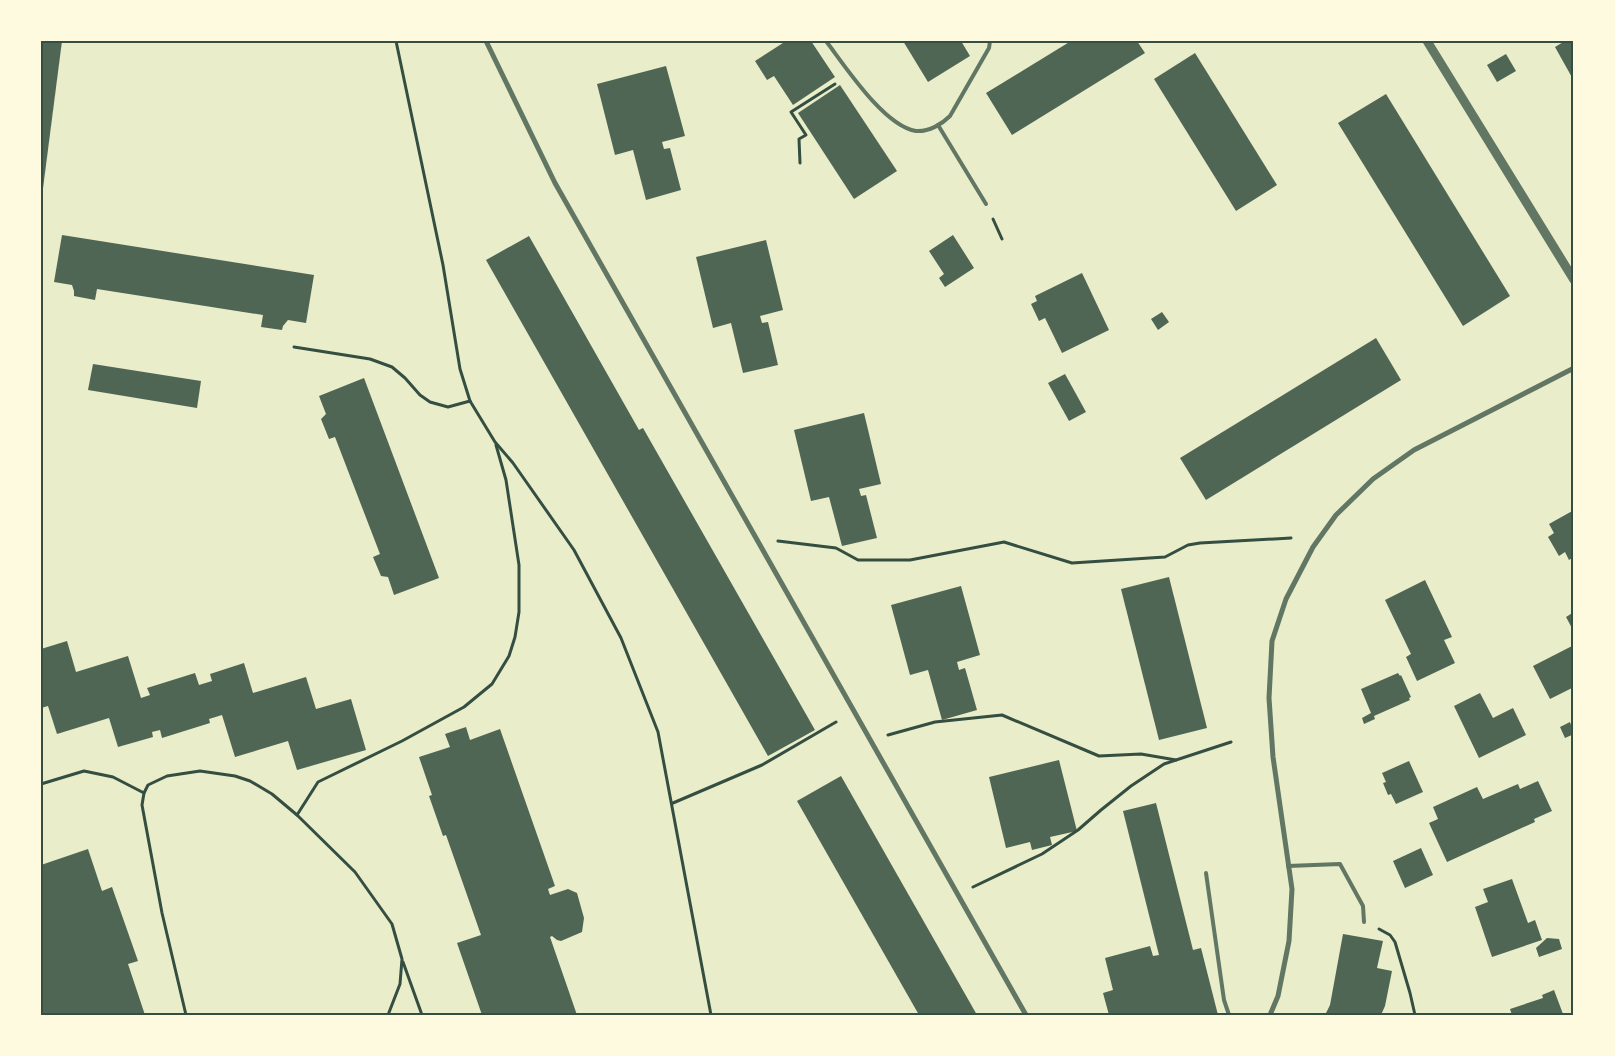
<svg xmlns="http://www.w3.org/2000/svg" width="1615" height="1056" font-family="'Space Grotesk',sans-serif">
<style>
.building{fill:#4f6655}
.lines{fill:none;stroke-linecap:round;stroke-linejoin:round}
.path{stroke:#344e41;stroke-width:3}
.service{stroke:#617663;stroke-width:4}
.minor{stroke:#617663;stroke-width:5}
.tertiary{stroke:#617663;stroke-width:9}
.neatline{fill:none;stroke:#344e41;stroke-width:2}
</style>
<rect width="100%" height="100%" fill="#e9edc9"/>
<g class="building">
<path d="M 41,41 L 62,41 L 42,196 L 41,196 Z"/>
<path d="M 786,41 L 811,41 L 835,77 L 793,105 L 774,76 L 767,80 L 755,61 Z"/>
<path d="M 903,41 L 961,41 L 970,56 L 928,82 Z"/>
<path d="M 1071,41 L 1137,41 L 1145,53 L 1012,135 L 986,93 Z"/>
<path d="M 1565,41 L 1574,41 L 1574,81 L 1555,47 Z"/>
<path d="M 1195,53 L 1277,185 L 1236,211 L 1154,79 Z"/>
<path d="M 1506,54 L 1516,71 L 1497,82 L 1487,65 Z"/>
<path d="M 666,66 L 685,136 L 662,142 L 664,149 L 670,148 L 681,190 L 646,200 L 633,150 L 615,155 L 597,84 Z"/>
<path d="M 840,85 L 897,171 L 854,199 L 798,113 Z"/>
<path d="M 1386,94 L 1510,296 L 1463,326 L 1338,123 Z"/>
<path d="M 62,235 L 314,275 L 306,323 L 288,320 L 283,326 L 282,330 L 261,327 L 263,315 L 97,289 L 95,300 L 74,296 L 74,291 L 72,285 L 54,282 Z"/>
<path d="M 953,235 L 974,268 L 945,287 L 939,278 L 944,274 L 929,251 Z"/>
<path d="M 529,236 L 639,430 L 643,428 L 815,730 L 768,756 L 486,260 Z"/>
<path d="M 766,240 L 783,310 L 760,316 L 762,323 L 768,322 L 778,365 L 743,373 L 731,323 L 713,328 L 696,257 Z"/>
<path d="M 1082,273 L 1109,330 L 1062,353 L 1045,318 L 1039,321 L 1031,304 L 1037,301 L 1035,296 Z"/>
<path d="M 1162,312 L 1169,322 L 1158,330 L 1151,319 Z"/>
<path d="M 1376,338 L 1401,380 L 1206,500 L 1180,458 Z"/>
<path d="M 93,364 L 201,381 L 197,408 L 88,390 Z"/>
<path d="M 1065,374 L 1086,412 L 1069,421 L 1048,383 Z"/>
<path d="M 364,378 L 439,578 L 394,595 L 388,577 L 381,576 L 373,557 L 380,554 L 335,437 L 329,439 L 321,419 L 326,414 L 319,396 Z"/>
<path d="M 864,413 L 881,484 L 859,489 L 861,496 L 866,495 L 877,538 L 842,546 L 829,497 L 811,501 L 794,430 Z"/>
<path d="M 1574,510 L 1574,557 L 1569,560 L 1565,552 L 1559,556 L 1548,537 L 1554,533 L 1549,524 Z"/>
<path d="M 1169,577 L 1207,728 L 1159,740 L 1121,589 Z"/>
<path d="M 1425,580 L 1452,637 L 1444,640 L 1455,663 L 1417,681 L 1406,657 L 1411,654 L 1385,600 Z"/>
<path d="M 961,586 L 980,655 L 957,662 L 959,670 L 965,668 L 977,710 L 942,720 L 928,670 L 910,675 L 891,605 Z"/>
<path d="M 1574,612 L 1574,632 L 1566,617 Z"/>
<path d="M 67,641 L 76,672 L 128,656 L 141,698 L 150,695 L 147,688 L 195,673 L 199,685 L 212,681 L 210,674 L 244,663 L 253,693 L 306,677 L 316,709 L 351,699 L 366,750 L 297,770 L 288,741 L 235,757 L 222,715 L 209,719 L 210,723 L 162,738 L 160,730 L 152,732 L 153,737 L 118,747 L 109,718 L 57,734 L 48,706 L 41,708 L 41,649 Z"/>
<path d="M 1574,645 L 1574,687 L 1550,699 L 1533,666 Z"/>
<path d="M 1398,673 L 1400,676 L 1401,675 L 1411,697 L 1409,698 L 1410,700 L 1374,716 L 1375,719 L 1364,724 L 1362,718 L 1371,713 L 1361,689 Z"/>
<path d="M 1480,693 L 1493,718 L 1513,708 L 1526,735 L 1479,758 L 1454,706 Z"/>
<path d="M 1570,722 L 1574,734 L 1565,738 L 1560,727 Z"/>
<path d="M 466,727 L 470,740 L 500,729 L 555,886 L 548,889 L 550,895 L 568,889 L 577,893 L 584,918 L 582,932 L 561,941 L 557,940 L 552,936 L 550,937 L 577,1015 L 482,1015 L 457,943 L 481,935 L 446,835 L 443,836 L 429,796 L 432,795 L 419,757 L 450,747 L 445,734 Z"/>
<path d="M 1059,760 L 1077,831 L 1050,837 L 1052,845 L 1032,850 L 1030,842 L 1006,848 L 989,777 Z"/>
<path d="M 1409,761 L 1423,792 L 1396,804 L 1391,794 L 1388,795 L 1383,783 L 1386,782 L 1382,773 Z"/>
<path d="M 841,776 L 977,1015 L 919,1015 L 797,801 Z"/>
<path d="M 1538,781 L 1552,811 L 1534,819 L 1535,822 L 1447,862 L 1429,823 L 1438,819 L 1433,807 L 1477,787 L 1483,799 L 1518,784 L 1520,789 Z"/>
<path d="M 1156,803 L 1193,950 L 1201,948 L 1218,1015 L 1109,1015 L 1103,993 L 1113,990 L 1105,958 L 1150,946 L 1153,956 L 1159,955 L 1123,811 Z"/>
<path d="M 1421,848 L 1433,875 L 1405,888 L 1393,861 Z"/>
<path d="M 88,849 L 102,891 L 112,887 L 138,961 L 128,964 L 145,1015 L 41,1015 L 41,991 L 43,990 L 41,985 L 41,865 Z"/>
<path d="M 1512,879 L 1528,923 L 1535,920 L 1542,940 L 1492,957 L 1475,907 L 1488,902 L 1483,889 Z"/>
<path d="M 1343,934 L 1383,941 L 1377,968 L 1392,971 L 1385,1006 L 1381,1015 L 1325,1015 L 1330,1005 Z"/>
<path d="M 1547,938 L 1559,939 L 1562,949 L 1539,957 L 1536,948 Z"/>
<path d="M 1554,990 L 1563,1014 L 1512,1015 L 1510,1009 L 1543,998 L 1542,995 Z"/>
</g>
<g class="lines">
<g class="path">
<path d="M 396,41 L 443,265 L 460,369 L 470,401 L 495,442 L 513,463 L 574,550 L 621,638 L 658,732 L 711,1015"/>
<path d="M 800,163 L 799,139 L 806,135 L 791,112 L 835,84"/>
<path d="M 993,219 L 1002,239"/>
<path d="M 294,347 L 370,359 L 392,367 L 405,378 L 420,395 L 430,402 L 448,407 L 470,401"/>
<path d="M 778,541 L 836,548 L 858,560 L 910,560 L 1004,542 L 1072,563 L 1165,557 L 1188,545 L 1200,543 L 1291,538"/>
<path d="M 888,735 L 935,722 L 1002,715 L 1099,756 L 1141,754 L 1176,760"/>
<path d="M 41,784 L 84,771 L 113,777 L 144,793"/>
<path d="M 673,803 L 762,765 L 836,722"/>
<path d="M 297,815 L 318,782 L 402,741 L 464,707 L 492,684 L 509,656 L 515,637 L 519,612 L 519,565 L 506,480 L 496,445"/>
<path d="M 973,887 L 1042,854 L 1078,830 L 1101,810 L 1131,786 L 1164,764 L 1231,742"/>
<path d="M 1379,929 L 1390,935 L 1395,942 L 1410,993 L 1415,1015"/>
<path d="M 403,962 L 422,1015"/>
<path d="M 186,1015 L 162,913 L 142,805 L 144,793 L 148,785 L 167,776 L 200,771 L 235,776 L 250,781 L 272,794 L 297,815 L 355,872 L 392,924 L 402,959 L 400,984 L 388,1015"/>
</g>
<g class="service">
<path d="M 826,41 C 845,66 884,126 916,131 C 929,132 942,124 950,116 L 989,48 L 990,41"/>
<path d="M 938,125 L 986,204"/>
<path d="M 1288,866 L 1340,864 L 1363,906 L 1364,922"/>
<path d="M 1206,873 L 1224,1000 L 1229,1015"/>
</g>
<g class="minor">
<path d="M 486,41 L 555,183 L 1026,1015"/>
<path d="M 1270,1015 L 1278,996 L 1289,941 L 1292,889 L 1273,757 L 1269,698 L 1272,641 L 1286,599 L 1313,547 L 1336,515 L 1373,479 L 1414,450 L 1574,368"/>
</g>
<path class="tertiary" d="M 1427,41 L 1574,280"/>
</g>
<rect width="1615" height="1056" fill="none" stroke="#fefae0" stroke-width="85"/>
<rect x="42" y="42" width="1530" height="972" class="neatline"/>
</svg>
